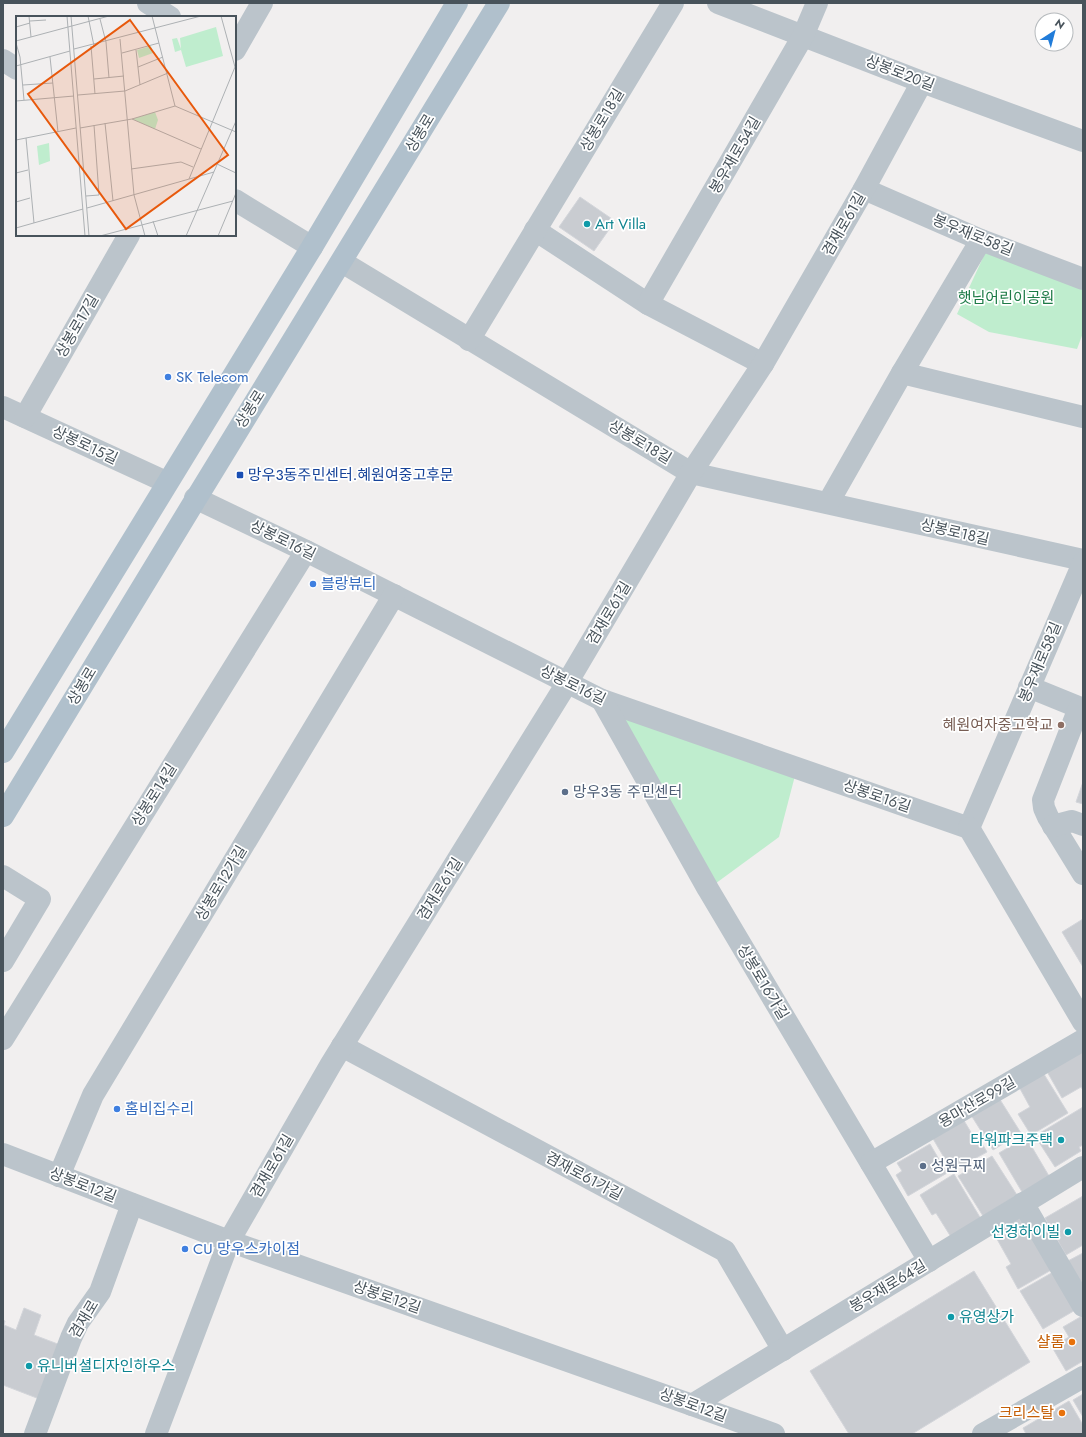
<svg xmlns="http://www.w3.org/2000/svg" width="1086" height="1437" font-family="Jost,'Noto Sans KR',sans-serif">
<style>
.green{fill:#bfedce}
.building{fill:#c9ccd1;stroke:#d3d5da}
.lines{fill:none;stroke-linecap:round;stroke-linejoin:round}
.minor{stroke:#bbc4cb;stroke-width:22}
.major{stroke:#b0c0cc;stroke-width:22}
.culture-dot{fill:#0f9aa8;stroke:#fff;stroke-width:1.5}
.shop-dot{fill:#3f7fe0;stroke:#fff;stroke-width:1.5}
.transit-dot{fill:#1a4fb4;stroke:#fff;stroke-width:1.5}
.education-dot{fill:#8d6e63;stroke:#fff;stroke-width:1.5}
.service-dot{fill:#5c6f8a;stroke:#fff;stroke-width:1.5}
.food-dot{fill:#e8710a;stroke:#fff;stroke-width:1.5}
.labels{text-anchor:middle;stroke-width:3.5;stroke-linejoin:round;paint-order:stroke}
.street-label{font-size:15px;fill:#48535b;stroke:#fff}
.culture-label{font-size:15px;fill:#0d838f;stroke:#fff;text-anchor:start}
.park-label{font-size:15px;fill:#1b7a45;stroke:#fff}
.shop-label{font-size:15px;fill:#366cbe;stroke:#fff;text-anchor:start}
.transit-label{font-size:15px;fill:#164399;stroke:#fff;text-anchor:start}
.education-label{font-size:15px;fill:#785e54;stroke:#fff;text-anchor:end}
.service-label{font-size:15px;fill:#4e5e75;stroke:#fff;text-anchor:start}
.food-label{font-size:15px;fill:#c56008;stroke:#fff;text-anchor:end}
.inset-road{fill:none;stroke:#adb1b4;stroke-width:1}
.view{fill:#e8590c;fill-opacity:0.15;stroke:#e8590c;stroke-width:2}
.inset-edge{fill:none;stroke:#48535b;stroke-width:2}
</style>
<rect width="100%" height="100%" fill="#f1efef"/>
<g class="green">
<path d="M 986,251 L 1083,286 L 1083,333 L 1077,349 L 989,332 L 957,314 Z"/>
<path d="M 602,700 L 797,768 L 779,837 L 708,889 Z"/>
</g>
<g class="building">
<path d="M 580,197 L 615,221 L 594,251 L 559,227 Z"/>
<path d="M 1083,782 L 1083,804 L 1076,802 Z"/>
<path d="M 1083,919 L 1083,967 L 1062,932 Z"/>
<path d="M 1083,1046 L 1083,1090 L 1081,1087 L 1062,1098 L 1045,1068 Z"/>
<path d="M 1042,1071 L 1068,1113 L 1031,1135 L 1018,1114 L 1030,1107 L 1018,1085 Z"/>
<path d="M 999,1098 L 1021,1133 L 993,1150 L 971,1115 Z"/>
<path d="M 1083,1107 L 1083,1145 L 1079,1147 L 1081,1151 L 1055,1167 L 1035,1136 Z"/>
<path d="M 963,1119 L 975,1139 L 979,1138 L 987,1152 L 952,1171 L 932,1137 Z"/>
<path d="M 1026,1137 L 1049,1176 L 1022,1192 L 999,1153 Z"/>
<path d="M 930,1144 L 947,1173 L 908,1196 L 896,1175 L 902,1171 L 897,1163 Z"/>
<path d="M 992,1156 L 1017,1195 L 983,1216 L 958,1176 Z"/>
<path d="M 954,1174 L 981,1219 L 951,1237 L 936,1213 L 932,1215 L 920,1195 Z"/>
<path d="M 1083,1196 L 1083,1245 L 1066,1255 L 1045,1218 Z"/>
<path d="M 1023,1215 L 1053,1269 L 1018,1289 L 1006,1267 L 1011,1264 L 993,1232 Z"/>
<path d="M 1083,1253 L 1083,1292 L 1064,1263 Z"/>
<path d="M 974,1271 L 1030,1362 L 912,1434 L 849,1434 L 810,1371 Z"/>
<path d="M 1055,1271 L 1077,1309 L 1043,1329 L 1020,1291 Z"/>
<path d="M 24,1308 L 41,1315 L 34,1335 L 63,1346 L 42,1400 L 3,1385 L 3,1320 L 5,1321 L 4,1325 L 16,1330 Z"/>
<path d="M 1082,1316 L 1083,1361 L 1066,1371 L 1052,1347 L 1069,1337 L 1063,1327 Z"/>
<path d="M 1083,1394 L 1083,1417 L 1073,1400 Z"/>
<path d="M 1069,1401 L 1083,1425 L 1083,1434 L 1026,1434 L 1023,1428 Z"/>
</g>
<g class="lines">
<g class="minor">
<path d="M 148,3 L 170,17"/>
<path d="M 718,3 L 922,82 L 1083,141"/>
<path d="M 235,50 L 262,3"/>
<path d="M 3,60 L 17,69"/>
<path d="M 864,189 L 981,240 L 1083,279"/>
<path d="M 235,200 L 312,247"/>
<path d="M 535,230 L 648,304 L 763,364"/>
<path d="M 342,262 L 691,473 L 1083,560"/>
<path d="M 648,304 L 803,36 L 817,3"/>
<path d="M 469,340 L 673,3"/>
<path d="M 902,373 L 1083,417"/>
<path d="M 3,407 L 166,482"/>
<path d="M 25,417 L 129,235"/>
<path d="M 195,498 L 306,551 L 602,700 L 969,828"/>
<path d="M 828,503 L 902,373 L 981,240"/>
<path d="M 1029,687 L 1083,709"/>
<path d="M 602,700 L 708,889 L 929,1261"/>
<path d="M 1079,708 L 1043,800 L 1044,808 L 1048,817 L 1083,874"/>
<path d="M 1053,826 L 1072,821 L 1083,825"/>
<path d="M 969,828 L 1083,563"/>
<path d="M 969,828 L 1083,1022"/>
<path d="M 3,876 L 40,899 L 3,961"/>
<path d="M 3,1039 L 306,551"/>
<path d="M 342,1046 L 725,1251 L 783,1350"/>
<path d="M 3,1154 L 229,1241 L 774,1434"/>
<path d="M 871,1163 L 1083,1040"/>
<path d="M 59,1176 L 93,1095 L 394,595"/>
<path d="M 1023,1203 L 1083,1306"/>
<path d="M 692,1405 L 1083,1167"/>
<path d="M 35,1434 L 71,1338 L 78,1323 L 100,1292 L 132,1204"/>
<path d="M 156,1434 L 229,1241 L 331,1064 L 567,683 L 691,473 L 763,364 L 864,189 L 922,82"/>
<path d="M 983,1434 L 1083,1377"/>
</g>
<g class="major">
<path d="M 3,752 L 312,247 L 457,3"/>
<path d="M 3,816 C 167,544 334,275 499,3"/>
</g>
</g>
<g class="culture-dot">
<circle cx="587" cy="224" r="4"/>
<circle cx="1061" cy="1140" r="4"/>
<circle cx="1068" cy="1232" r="4"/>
<circle cx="951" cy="1317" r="4"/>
<circle cx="29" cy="1366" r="4"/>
</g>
<g class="shop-dot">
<circle cx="168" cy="377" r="4"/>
<circle cx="313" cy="584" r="4"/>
<circle cx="117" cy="1109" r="4"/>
<circle cx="185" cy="1249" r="4"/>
</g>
<rect class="transit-dot" x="236" y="471" width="8" height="8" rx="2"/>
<circle class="education-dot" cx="1061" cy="725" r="4"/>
<g class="service-dot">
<circle cx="565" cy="792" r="4"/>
<circle cx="923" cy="1166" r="4"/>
</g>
<g class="food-dot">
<circle cx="1072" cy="1342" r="4"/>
<circle cx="1062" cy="1413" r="4"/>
</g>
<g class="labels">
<g class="street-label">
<text transform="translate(900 73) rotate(21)" y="5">상봉로20길</text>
<text transform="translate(602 120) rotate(-59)" y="5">상봉로18길</text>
<text transform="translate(420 133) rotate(-59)" y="5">상봉로</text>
<text transform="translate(735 155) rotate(-60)" y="5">봉우재로54길</text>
<text transform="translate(844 224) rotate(-60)" y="5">겸재로61길</text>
<text transform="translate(973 235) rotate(22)" y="5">봉우재로58길</text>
<text transform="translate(77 326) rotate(-60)" y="5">상봉로17길</text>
<text transform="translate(250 409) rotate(-58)" y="5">상봉로</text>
<text transform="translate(640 442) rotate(31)" y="5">상봉로18길</text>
<text transform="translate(85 445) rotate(25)" y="5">상봉로15길</text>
<text transform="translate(955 532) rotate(13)" y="5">상봉로18길</text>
<text transform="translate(283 540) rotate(26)" y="5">상봉로16길</text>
<text transform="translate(609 613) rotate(-59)" y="5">겸재로61길</text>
<text transform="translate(1040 662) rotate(-67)" y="5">봉우재로58길</text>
<text transform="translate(573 685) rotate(26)" y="5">상봉로16길</text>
<text transform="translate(82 686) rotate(-59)" y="5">상봉로</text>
<text transform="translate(154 795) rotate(-58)" y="5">상봉로14길</text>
<text transform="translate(877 796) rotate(19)" y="5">상봉로16길</text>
<text transform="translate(221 883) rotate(-59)" y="5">상봉로12가길</text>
<text transform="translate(440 889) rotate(-58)" y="5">겸재로61길</text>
<text transform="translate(763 982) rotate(59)" y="5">상봉로16가길</text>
<text transform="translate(977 1102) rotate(-30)" y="5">용마산로99길</text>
<text transform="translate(272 1166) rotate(-60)" y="5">겸재로61길</text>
<text transform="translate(584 1176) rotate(28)" y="5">겸재로61가길</text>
<text transform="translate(83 1185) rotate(21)" y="5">상봉로12길</text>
<text transform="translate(888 1286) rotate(-31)" y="5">봉우재로64길</text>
<text transform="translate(387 1297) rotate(19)" y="5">상봉로12길</text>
<text transform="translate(84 1319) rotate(-59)" y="5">겸재로</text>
<text transform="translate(693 1405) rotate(20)" y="5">상봉로12길</text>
</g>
<g class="culture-label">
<text x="595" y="229">Art Villa</text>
<text x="1053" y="1145" text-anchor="end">타워파크주택</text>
<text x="1060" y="1237" text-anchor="end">선경하이빌</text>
<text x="959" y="1322">유영상가</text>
<text x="37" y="1371">유니버셜디자인하우스</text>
</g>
<g class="park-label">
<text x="1006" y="303">햇님어린이공원</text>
</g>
<g class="shop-label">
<text x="176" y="382">SK Telecom</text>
<text x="321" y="589">블랑뷰티</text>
<text x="125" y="1114">홈비집수리</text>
<text x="193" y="1254">CU 망우스카이점</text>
</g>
<g class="transit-label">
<text x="248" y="480">망우3동주민센터.혜원여중고후문</text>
</g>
<g class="education-label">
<text x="1053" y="730">혜원여자중고학교</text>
</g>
<g class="service-label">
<text x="573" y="797">망우3동 주민센터</text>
<text x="931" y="1171">성원구찌</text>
</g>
<g class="food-label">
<text x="1064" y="1347">샬롬</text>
<text x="1054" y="1418">크리스탈</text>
</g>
</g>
<g transform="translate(16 16)">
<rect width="220" height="220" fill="#f1efef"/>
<path d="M 200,11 L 207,40 L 170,51 L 165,34 L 159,36 L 156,23 L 161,22 L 165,33 L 164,22 ZM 135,30 L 137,37 L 123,42 L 121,34 ZM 139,96 L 142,104 L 139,113 L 116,103 ZM 33,127 L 34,145 L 23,149 L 21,130 Z" fill="#bfedce"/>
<path class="inset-road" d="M 13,0 L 15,21M 51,0 L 69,220M 55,0 L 73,220M 72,0 L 78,30M 136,0 L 159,90M 84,3 L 90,26 L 93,62M 14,5 L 30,4M 0,11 L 14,7M 104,23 L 118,179 L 129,220M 0,25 L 93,0M 0,27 L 4,41 L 8,84M 75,30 L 79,78M 58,33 L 185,0M 120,34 L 124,69M 106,37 L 143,27M 34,41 L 42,116M 0,50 L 54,35M 122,51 L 147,41M 78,63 L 108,60M 7,69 L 37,67M 62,79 L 109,75 L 152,57M 0,85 L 58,80M 159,90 L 220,116M 116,103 L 185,133M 89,107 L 97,185M 64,112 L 116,103 L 159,90M 10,122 L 18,207M 0,124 L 60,112M 201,148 L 220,157M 115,153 L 165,146 L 177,151M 0,157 L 12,154M 173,163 L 219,51 L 205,0M 70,180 L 83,179 L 78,109M 0,186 L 14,182M 71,192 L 198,156M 137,205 L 142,220M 0,212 L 67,193M 84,220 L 217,185M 170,220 L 220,105M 202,220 L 220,177"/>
<path class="view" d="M 114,4 L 212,139 L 110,213 L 12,78 Z"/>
<rect width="220" height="220" class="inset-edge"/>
</g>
<rect width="1086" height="1437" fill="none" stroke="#48535b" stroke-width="8"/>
<g transform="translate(1054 32) rotate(36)"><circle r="19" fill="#ffffff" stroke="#b6babd"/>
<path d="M0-3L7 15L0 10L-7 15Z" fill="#217cd9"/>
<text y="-6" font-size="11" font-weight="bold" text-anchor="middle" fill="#48535b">N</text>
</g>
</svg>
